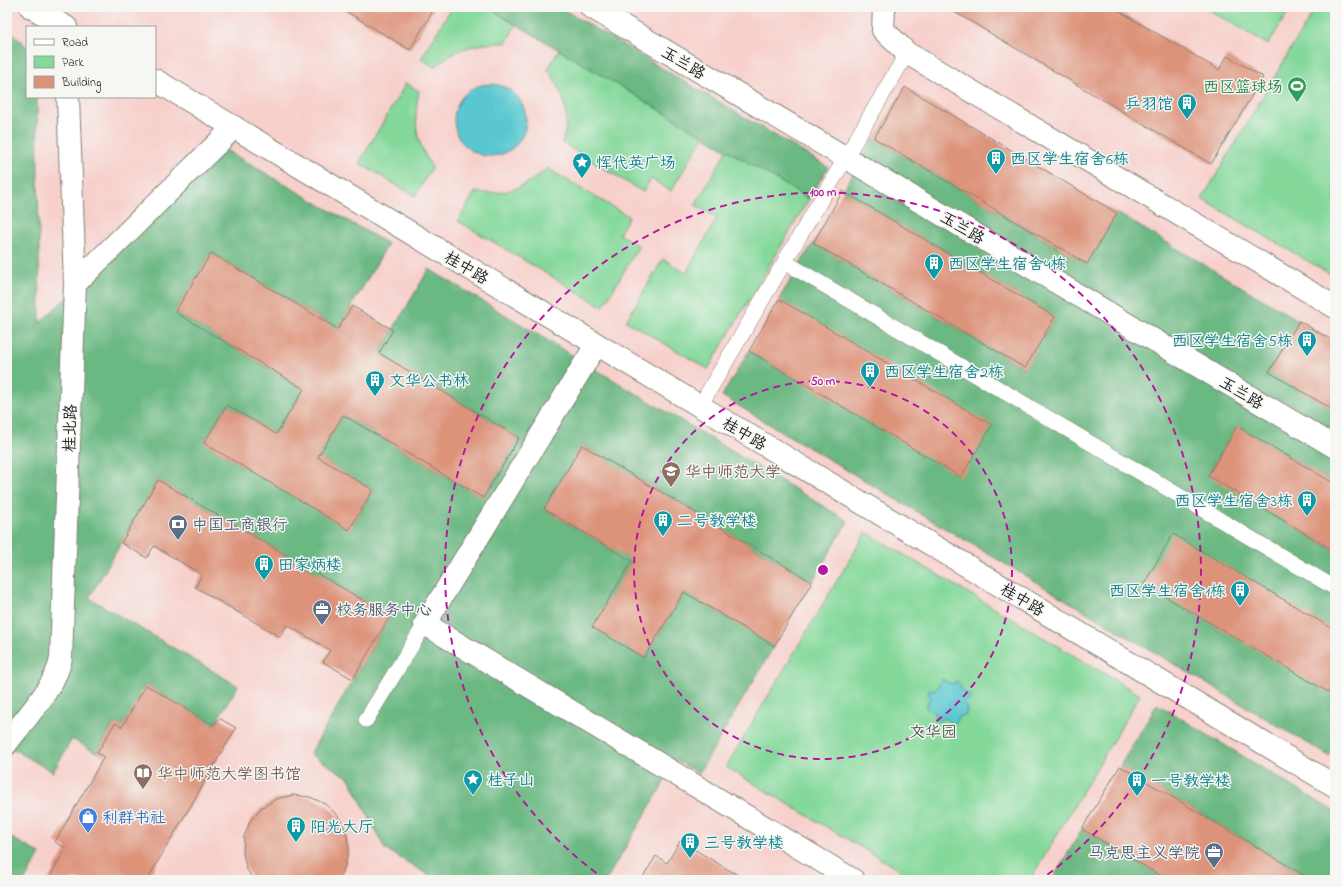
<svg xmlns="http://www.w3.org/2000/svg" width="1342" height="887" font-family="'Indie Flower','LXGW WenKai TC',sans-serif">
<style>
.built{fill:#f7d0cc;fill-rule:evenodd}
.green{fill:#83d89a;stroke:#507a5b}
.forest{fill:#6ab882;stroke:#436a4f}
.water{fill:#5ac7d0;stroke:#3b7276}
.building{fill:#dd937a}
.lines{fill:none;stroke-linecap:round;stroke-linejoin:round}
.service-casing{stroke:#848174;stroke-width:16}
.minor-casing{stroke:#848174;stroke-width:24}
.service{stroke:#fff;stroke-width:15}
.minor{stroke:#fff;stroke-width:22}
.ring{fill:none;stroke:#b5179e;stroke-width:2;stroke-dasharray:7 5}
.labels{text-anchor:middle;stroke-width:3;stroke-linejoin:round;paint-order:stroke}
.street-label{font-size:16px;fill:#1c1c1c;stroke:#f6f6f2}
.leisure-label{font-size:16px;fill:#27864d;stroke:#f6f6f2;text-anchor:end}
.culture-label{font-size:16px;fill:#0d838f;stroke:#f6f6f2;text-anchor:start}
.education-label{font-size:16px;fill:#785e54;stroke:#f6f6f2;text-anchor:start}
.service-label{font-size:16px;fill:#4e5e75;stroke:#f6f6f2;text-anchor:start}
.park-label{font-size:16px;fill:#405e48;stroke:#f6f6f2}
.shop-label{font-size:16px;fill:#366cbe;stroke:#f6f6f2;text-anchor:start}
.centre{fill:#b5179e;stroke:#f6f6f2;stroke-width:2}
.ring-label{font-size:12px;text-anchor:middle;font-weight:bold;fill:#b5179e;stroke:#f6f6f2;stroke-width:3;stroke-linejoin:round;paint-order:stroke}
</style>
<rect width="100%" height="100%" fill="#f6f6f2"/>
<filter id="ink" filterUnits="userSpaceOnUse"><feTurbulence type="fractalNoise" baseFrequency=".025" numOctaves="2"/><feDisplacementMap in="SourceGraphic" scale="8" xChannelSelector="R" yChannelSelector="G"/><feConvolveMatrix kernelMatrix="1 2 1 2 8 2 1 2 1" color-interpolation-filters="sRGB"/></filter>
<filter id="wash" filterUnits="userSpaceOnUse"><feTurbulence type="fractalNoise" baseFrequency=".012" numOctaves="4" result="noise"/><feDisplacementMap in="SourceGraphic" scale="16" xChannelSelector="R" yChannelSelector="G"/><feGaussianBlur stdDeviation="0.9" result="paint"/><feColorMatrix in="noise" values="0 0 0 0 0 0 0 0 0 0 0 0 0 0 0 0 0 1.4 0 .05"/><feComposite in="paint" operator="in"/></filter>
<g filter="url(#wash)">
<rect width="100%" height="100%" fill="#ede6cb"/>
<path class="built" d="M 7,7 L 1335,7 L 1335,880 L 7,880 ZM 27,27 L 155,27 L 155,97 L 27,97 Z"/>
<g class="green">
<path d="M 452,7 L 487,7 L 516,25 L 506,43 C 478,43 456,47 435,67 L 421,59 Z"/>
<path d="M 1204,7 L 1291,7 L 1268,45 Z"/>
<path d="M 1316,7 L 1335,7 L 1335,277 L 1202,199 Z"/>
<path d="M 559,50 L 704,136 L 671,191 L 651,179 L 643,192 L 562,143 C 572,117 563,91 548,69 Z"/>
<path d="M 406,83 L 419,91 C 413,120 416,143 432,167 L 415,196 L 359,163 Z"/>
<path d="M 727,150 L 809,199 L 708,369 L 626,321 L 663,259 L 686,273 L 717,218 L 695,205 Z"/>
<path d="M 547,168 L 629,217 L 619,234 L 639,246 L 603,307 L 458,221 L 475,192 C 504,196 526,188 547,168 Z"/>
<path d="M 866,532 L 1140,695 L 1030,880 L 916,880 L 726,767 Z"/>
</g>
<g class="forest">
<path d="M 487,7 L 559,7 L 828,167 L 809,199 Z"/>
<path d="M 7,28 L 27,47 L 27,97 L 37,97 L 40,323 L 222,148 L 388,244 L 338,329 L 211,253 L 175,312 L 304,389 L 276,434 L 227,405 L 204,443 L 349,529 L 373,490 L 318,457 L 343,415 L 483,498 L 519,438 L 379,353 L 429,269 L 848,521 L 812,582 L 582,445 L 544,509 L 632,561 L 593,627 L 644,658 L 684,592 L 774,646 L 699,773 L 677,761 L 606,880 L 437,880 L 385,849 L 349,778 L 310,754 L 390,616 L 158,480 L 89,598 L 238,686 L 214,725 L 146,685 L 122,727 L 114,723 L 97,753 L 72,739 L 53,772 L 13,749 L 7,758 Z"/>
<path d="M 874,138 L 1086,264 L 1117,213 L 1299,321 L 1269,372 L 1335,411 L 1335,484 L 1237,426 L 1208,475 L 1335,551 L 1335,746 L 1329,756 L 722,396 L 749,351 L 961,476 L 779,299 L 813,243 L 1024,368 L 1055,317 L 843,191 Z"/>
<path d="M 1157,704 L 1335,812 L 1335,880 L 1312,880 L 1120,766 Z"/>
<path d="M 1082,829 L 1168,880 L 1052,880 Z"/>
<path d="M 7,835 L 40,854 L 25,880 L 7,880 Z"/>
</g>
<g class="water">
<circle cx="490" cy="120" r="36"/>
<path d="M 942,679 L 951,684 L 955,682 L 958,682 L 961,685 L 961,690 L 971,696 L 965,706 L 967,709 L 966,715 L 959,716 L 954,725 L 944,718 L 940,721 L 936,720 L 934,713 L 925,707 L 930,698 L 928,694 L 929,690 L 936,689 Z"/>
</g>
<g id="blocks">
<g class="building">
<path d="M 339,7 L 435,7 L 410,50 Z"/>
<path d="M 946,7 L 1112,7 L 1219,70 L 1227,56 L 1263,77 L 1211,164 Z"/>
<path d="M 905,87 L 1117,213 L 1087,264 L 874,138 Z"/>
<path d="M 843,191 L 1055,317 L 1025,368 L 813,243 Z"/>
<path d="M 211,253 L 338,329 L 352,306 L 393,330 L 379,353 L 519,438 L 483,498 L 343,415 L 318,457 L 373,490 L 349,530 L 204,443 L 227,405 L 276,434 L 304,389 L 175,312 Z"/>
<path d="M 779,299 L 992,425 L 961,477 L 749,351 Z"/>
<path d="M 1299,321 L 1335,342 L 1335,411 L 1269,372 Z"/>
<path d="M 1237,426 L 1335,484 L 1335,551 L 1208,476 Z"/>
<path d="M 582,445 L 812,582 L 774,646 L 684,592 L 644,658 L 592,627 L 632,561 L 544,509 Z"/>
<path d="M 158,480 L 390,616 L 353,679 L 323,662 L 330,650 L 287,625 L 280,637 L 195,587 L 202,575 L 154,546 L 147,558 L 121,543 Z"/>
<path d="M 1173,534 L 1335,630 L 1335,696 L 1144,584 Z"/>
<path d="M 146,685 L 214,725 L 219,718 L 236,728 L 147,880 L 48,880 L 66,848 L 55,842 L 104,757 L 97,753 L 115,723 L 122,727 Z"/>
<path d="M 1120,766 L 1233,833 L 1312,880 L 1168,880 L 1082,829 Z"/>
<path d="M 293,795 L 310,797 L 325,804 L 338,816 L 346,831 L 349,849 L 345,866 L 338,880 L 254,880 L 247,870 L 243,854 L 244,837 L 250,821 L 261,808 L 276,799 Z"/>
<path d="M 680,841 L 746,880 L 641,880 L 656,856 L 667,863 Z"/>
</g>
</g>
</g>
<g filter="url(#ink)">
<use href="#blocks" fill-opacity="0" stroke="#848174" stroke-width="1"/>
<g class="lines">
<g class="service-casing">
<g id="service">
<path d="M 785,262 L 1335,588"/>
<path d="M 700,406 L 907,53"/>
<path d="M 366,720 L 425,624"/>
</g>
</g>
<g class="minor-casing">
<g id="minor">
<path d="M 31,7 L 66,27"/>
<path d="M 591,7 L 1335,447"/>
<path d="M 884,7 L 883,30 L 907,53 L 1335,307"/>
<path d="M 155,80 L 1335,786"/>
<path d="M 75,284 L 234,127"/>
<path d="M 596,345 L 425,624 L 853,880"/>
<path d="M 7,743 C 24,720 57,685 61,658 L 75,284 L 68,97"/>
</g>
</g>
<use href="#service" class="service"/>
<use href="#minor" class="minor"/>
</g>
</g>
<g class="ring">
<circle cx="823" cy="570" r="189"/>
<path d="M606 880A378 378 0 1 1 1040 880"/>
</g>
<defs>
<g id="stadium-pin" transform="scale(1)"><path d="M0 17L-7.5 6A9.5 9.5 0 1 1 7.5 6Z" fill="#2e9e5b" stroke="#f6f6f2"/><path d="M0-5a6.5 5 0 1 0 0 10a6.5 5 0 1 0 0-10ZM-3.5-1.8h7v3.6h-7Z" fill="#fff"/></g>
<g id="building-pin" transform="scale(1)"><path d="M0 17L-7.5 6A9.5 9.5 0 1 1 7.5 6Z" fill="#0f9aa8" stroke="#f6f6f2"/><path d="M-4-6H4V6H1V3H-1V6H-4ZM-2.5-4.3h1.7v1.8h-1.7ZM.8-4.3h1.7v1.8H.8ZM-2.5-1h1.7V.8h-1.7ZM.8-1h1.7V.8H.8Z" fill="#fff"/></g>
<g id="sight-pin" transform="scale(1)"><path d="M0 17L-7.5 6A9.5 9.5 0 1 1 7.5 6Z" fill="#0f9aa8" stroke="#f6f6f2"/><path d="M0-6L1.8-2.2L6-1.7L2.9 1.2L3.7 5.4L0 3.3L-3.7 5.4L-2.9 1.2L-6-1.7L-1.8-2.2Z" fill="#fff"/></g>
<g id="university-pin" transform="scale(1)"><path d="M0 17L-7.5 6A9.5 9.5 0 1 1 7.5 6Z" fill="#8d6e63" stroke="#f6f6f2"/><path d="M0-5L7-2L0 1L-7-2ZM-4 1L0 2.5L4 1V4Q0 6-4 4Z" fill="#fff"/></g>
<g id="bank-pin" transform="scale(1)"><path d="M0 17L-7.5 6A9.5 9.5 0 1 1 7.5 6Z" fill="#5c6f8a" stroke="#f6f6f2"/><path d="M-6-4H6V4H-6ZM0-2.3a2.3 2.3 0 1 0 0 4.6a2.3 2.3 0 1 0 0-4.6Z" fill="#fff"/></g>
<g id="office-pin" transform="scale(1)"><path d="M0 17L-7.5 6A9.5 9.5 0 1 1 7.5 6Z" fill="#5c6f8a" stroke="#f6f6f2"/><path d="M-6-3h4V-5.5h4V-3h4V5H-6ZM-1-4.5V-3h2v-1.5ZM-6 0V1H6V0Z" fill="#fff"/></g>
<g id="library-pin" transform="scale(1)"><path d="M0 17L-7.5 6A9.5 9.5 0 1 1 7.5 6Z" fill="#8d6e63" stroke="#f6f6f2"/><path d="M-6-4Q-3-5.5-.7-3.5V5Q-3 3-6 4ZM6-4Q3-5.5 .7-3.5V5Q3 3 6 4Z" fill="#fff"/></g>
<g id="shop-pin" transform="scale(1)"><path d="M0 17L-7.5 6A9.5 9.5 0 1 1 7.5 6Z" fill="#3f7fe0" stroke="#f6f6f2"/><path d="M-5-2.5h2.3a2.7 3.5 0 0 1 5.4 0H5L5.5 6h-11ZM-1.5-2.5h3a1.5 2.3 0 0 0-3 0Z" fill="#fff"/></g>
</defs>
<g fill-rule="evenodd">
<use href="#stadium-pin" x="1297" y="86"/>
<use href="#building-pin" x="1187" y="103"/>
<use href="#building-pin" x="996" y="158"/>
<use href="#sight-pin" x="582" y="162"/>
<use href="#building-pin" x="934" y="263"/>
<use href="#building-pin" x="1307" y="340"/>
<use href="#building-pin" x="870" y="371"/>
<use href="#building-pin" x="375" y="380"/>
<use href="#university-pin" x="671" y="471"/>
<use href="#building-pin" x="1307" y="500"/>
<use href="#building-pin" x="663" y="520"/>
<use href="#bank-pin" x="178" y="524"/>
<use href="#building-pin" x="264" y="564"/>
<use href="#building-pin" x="1240" y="590"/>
<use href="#office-pin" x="322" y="609"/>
<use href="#library-pin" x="143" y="773"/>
<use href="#sight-pin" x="473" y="779"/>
<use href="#building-pin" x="1137" y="780"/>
<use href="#shop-pin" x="88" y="817"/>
<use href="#building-pin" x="296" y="826"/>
<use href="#building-pin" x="690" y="842"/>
<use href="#office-pin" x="1214" y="852"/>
</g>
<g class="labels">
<g class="street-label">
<text transform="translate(684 62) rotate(31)" y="6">玉兰路</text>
<text transform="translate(963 227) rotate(31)" y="6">玉兰路</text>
<text transform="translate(467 267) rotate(31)" y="6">桂中路</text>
<text transform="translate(1242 392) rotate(31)" y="6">玉兰路</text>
<text transform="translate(69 428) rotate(-88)" y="6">桂北路</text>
<text transform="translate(745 433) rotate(31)" y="6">桂中路</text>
<text transform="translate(1023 599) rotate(31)" y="6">桂中路</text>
</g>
<g class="leisure-label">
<text x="1283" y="92">西区篮球场</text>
</g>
<g class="culture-label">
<text x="1173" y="109" text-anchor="end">乒羽馆</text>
<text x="1010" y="164">西区学生宿舍6栋</text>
<text x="596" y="168">恽代英广场</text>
<text x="948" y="269">西区学生宿舍4栋</text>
<text x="1293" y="346" text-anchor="end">西区学生宿舍5栋</text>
<text x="884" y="377">西区学生宿舍2栋</text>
<text x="389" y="386">文华公书林</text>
<text x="1293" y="506" text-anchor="end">西区学生宿舍3栋</text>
<text x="677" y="526">二号教学楼</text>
<text x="278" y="570">田家炳楼</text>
<text x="1226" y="596" text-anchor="end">西区学生宿舍1栋</text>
<text x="487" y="785">桂子山</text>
<text x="1151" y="786">一号教学楼</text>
<text x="310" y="832">阳光大厅</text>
<text x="704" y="848">三号教学楼</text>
</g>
<g class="education-label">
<text x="685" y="477">华中师范大学</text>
<text x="157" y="779">华中师范大学图书馆</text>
</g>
<g class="service-label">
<text x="192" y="530">中国工商银行</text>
<text x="336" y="615">校务服务中心</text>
<text x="1200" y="858" text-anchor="end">马克思主义学院</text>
</g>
<g class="park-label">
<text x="933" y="737">文华园</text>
</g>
<g class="shop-label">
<text x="102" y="823">利群书社</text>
</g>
</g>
<circle cx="823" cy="570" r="6" class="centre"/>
<g class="ring-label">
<text x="823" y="196">100 m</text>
<text x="823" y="385">50 m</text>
</g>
<rect width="1342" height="887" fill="none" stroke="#f6f6f2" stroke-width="24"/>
<rect x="26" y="26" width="130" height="72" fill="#f6f6f2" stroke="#9f9f9c"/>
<rect x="34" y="39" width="20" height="6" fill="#ffffff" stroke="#9f9f9c"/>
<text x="62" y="46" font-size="12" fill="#1c1c1c">Road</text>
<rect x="34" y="56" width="20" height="12" fill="#83d89a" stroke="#9f9f9c"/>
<text x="62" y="66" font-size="12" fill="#1c1c1c">Park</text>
<rect x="34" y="76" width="20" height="12" fill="#dd937a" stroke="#9f9f9c"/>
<text x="62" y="86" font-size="12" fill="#1c1c1c">Building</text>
</svg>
